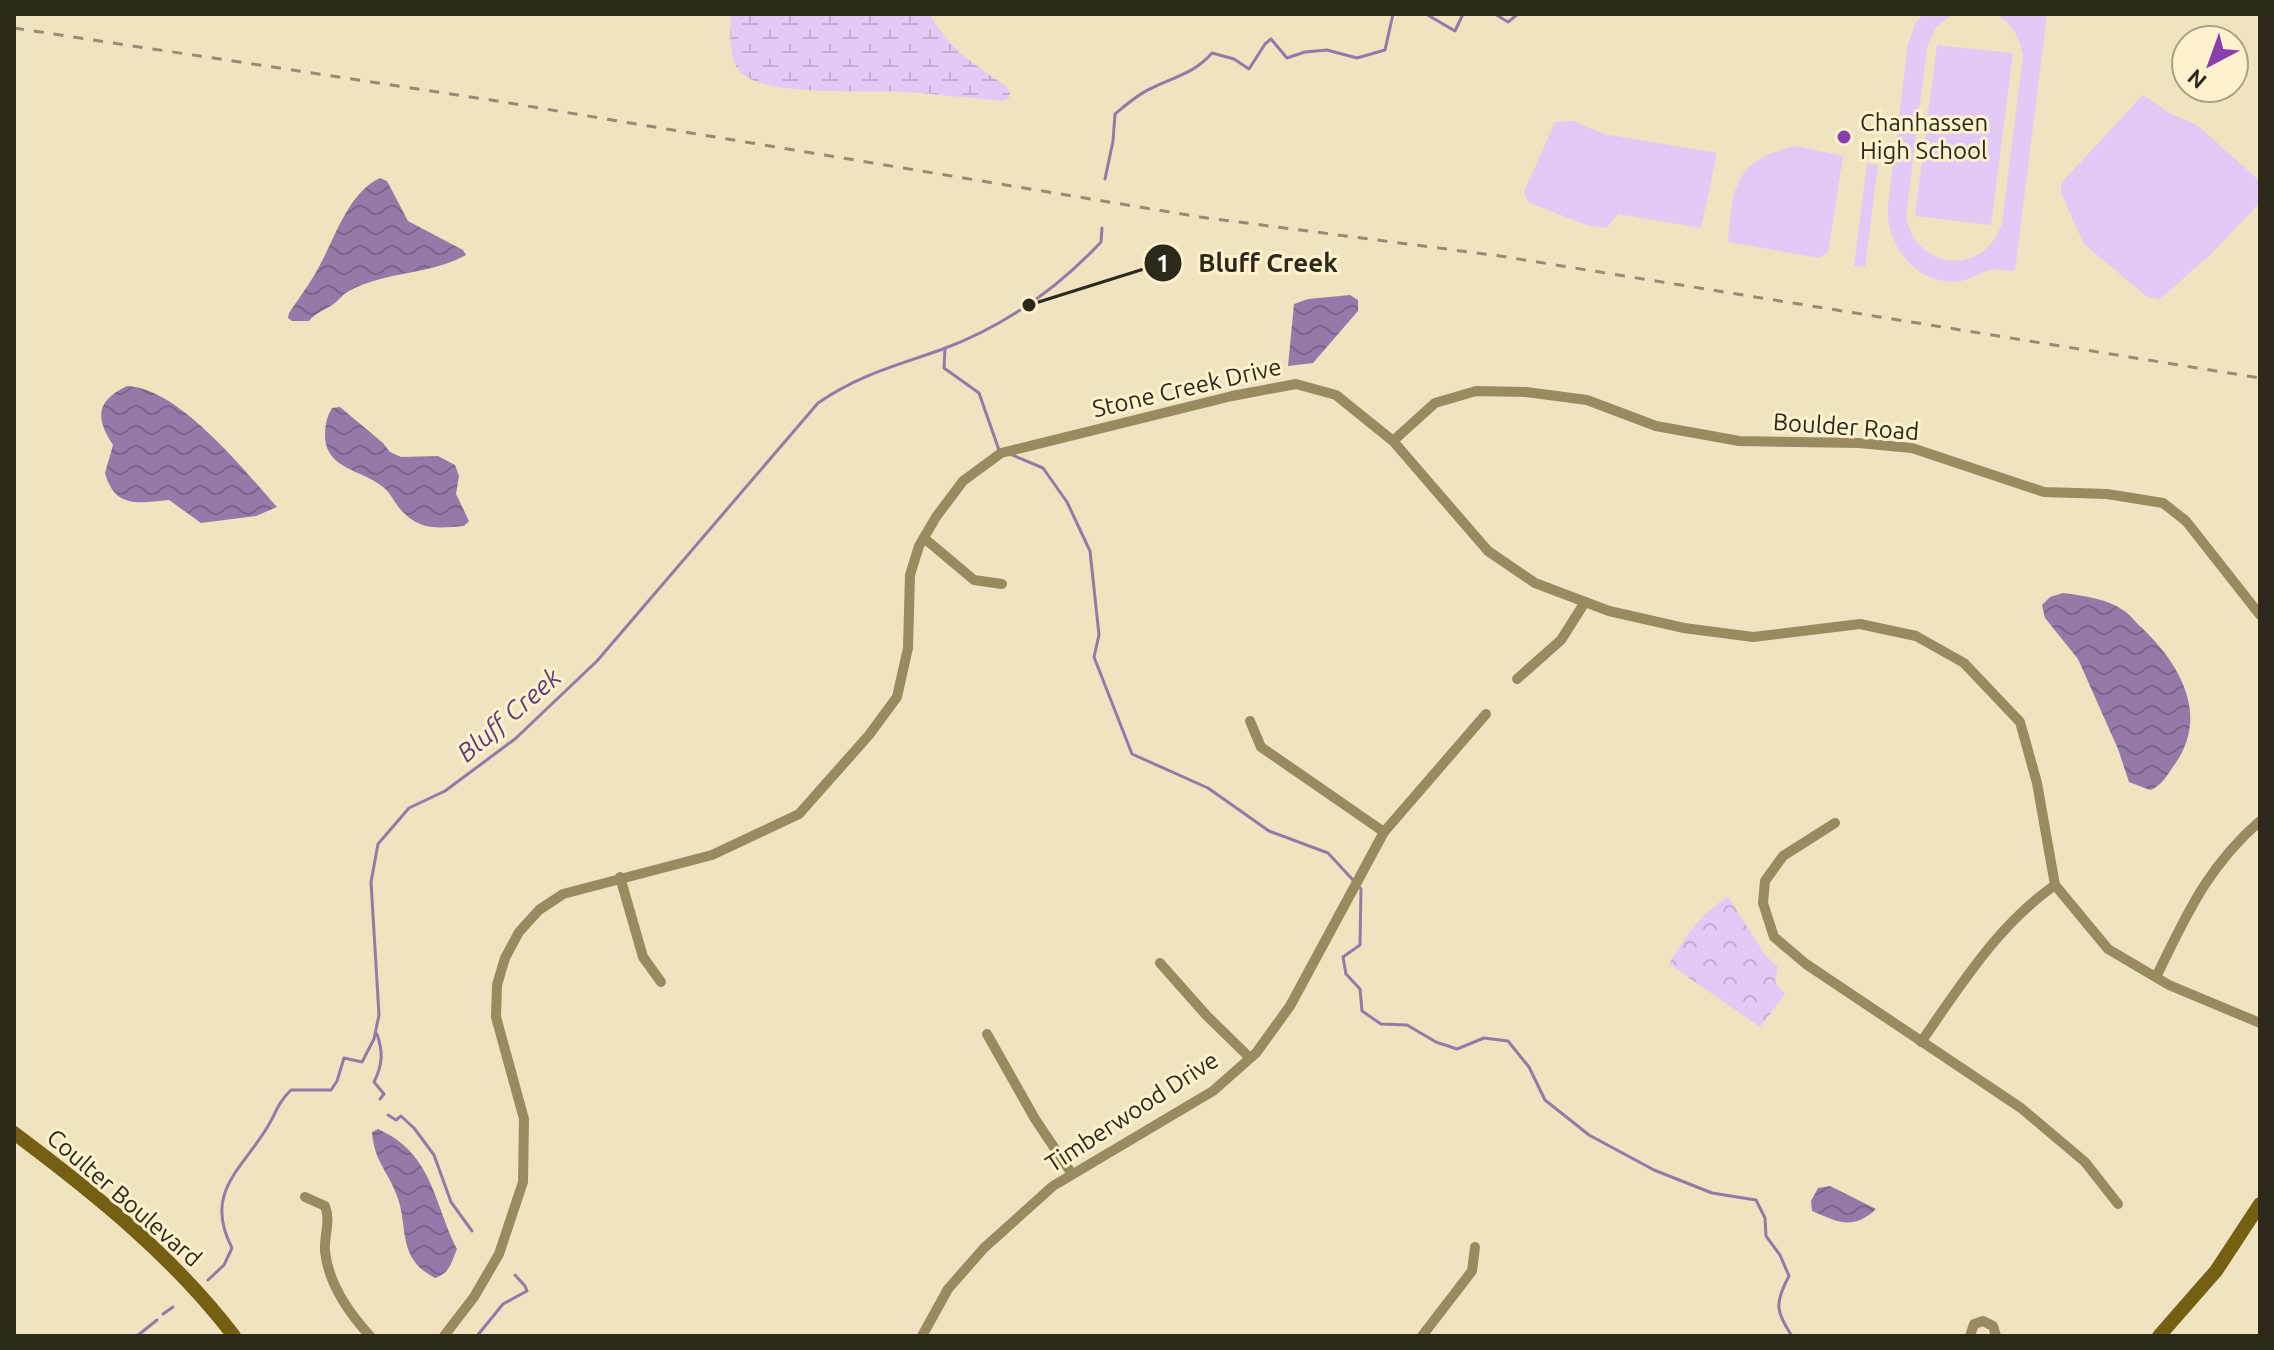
<svg xmlns="http://www.w3.org/2000/svg" width="2274" height="1350" font-family="Ubuntu,sans-serif">
<style>
.wetland{fill:url(#wetland-marsh)}
.park{fill:url(#park-crowns)}
.pitch{fill:#e4c8f6}
.water{fill:url(#water-waves)}
.lines{fill:none;stroke-linecap:round;stroke-linejoin:round}
.stream{stroke:#9679a9;stroke-width:3}
.street{stroke:#998a5f;stroke-width:10}
.secondary{stroke:#745f12;stroke-width:14}
.rail{stroke:#958d73;stroke-width:3;stroke-dasharray:10 10;stroke-linecap:butt}
.poi-dot{fill:#883eaf;stroke:#fef1cd;stroke-width:3}
.labels{text-anchor:middle;stroke-width:6;stroke-linejoin:round;paint-order:stroke}
.poi-label{font-size:24px;fill:#2c281a;stroke:#fef1cd;text-anchor:start}
.street-label{font-size:24px;fill:#2c281a;stroke:#fef1cd}
.water-label{font-size:26px;font-style:italic;fill:#623a78;stroke:#fef1cd}
.leader{fill:none;stroke:#2c281a;stroke-width:3}
.callout-dot{fill:#2c281a;stroke:#fef1cd;stroke-width:3}
.mark-label{font-size:24px;text-anchor:middle;font-weight:bold;fill:#fff}
.callout-label{font-size:26px;text-anchor:middle;font-weight:bold;fill:#2c281a;stroke:#fef1cd;stroke-width:6;stroke-linejoin:round;paint-order:stroke}
</style>
<defs>
<pattern id="wetland-marsh" width="20" height="14" patternUnits="userSpaceOnUse" patternTransform="scale(2)"><rect width="20" height="14" fill="#e4c8f6"/><path d="M1 5h8M5 5V1M11 12h8M15 12V8" fill="none" stroke="#c4acd2"/></pattern>
<pattern id="park-crowns" width="20" height="18" patternUnits="userSpaceOnUse" patternTransform="scale(2)"><rect width="20" height="18" fill="#e4c8f6"/><path d="M2 6a3 3 0 1 1 6 0M12 15a3 3 0 1 1 6 0" fill="none" stroke="#c4acd2"/></pattern>
<pattern id="water-waves" width="16" height="10" patternUnits="userSpaceOnUse" patternTransform="scale(2)"><rect width="16" height="10" fill="#9679a9"/><path d="M0 5q4-4 8 0t8 0" fill="none" stroke="#7b6389"/></pattern>
</defs>
<rect width="100%" height="100%" fill="#f0e4c0"/>
<path class="wetland" d="M 731,14 L 930,14 C 948,48 975,65 1006,86 L 1010,93 L 1009,98 L 1003,101 C 970,98 937,94 904,92 C 869,90 767,97 741,73 C 728,60 730,31 731,14 Z"/>
<path class="park" d="M 1728,897 L 1766,956 L 1778,967 L 1775,982 L 1785,994 L 1760,1027 L 1669,964 C 1685,937 1701,913 1728,897 Z"/>
<g class="pitch">
<path d="M 1923,14 L 1953,14 L 1936,27 L 1927,48 L 1906,217 C 1917,271 1985,277 2002,223 L 2023,56 C 2020,37 2012,24 1996,14 L 2047,15 L 2015,271 C 2007,271 1997,268 1990,270 C 1977,274 1968,281 1954,282 C 1913,282 1885,243 1888,205 L 1908,44 L 1915,24 Z"/>
<path d="M 1937,45 L 2013,53 L 1991,225 L 1915,216 Z"/>
<path d="M 2143,95 L 2171,114 L 2197,125 L 2260,181 L 2260,203 L 2210,255 L 2160,299 L 2146,296 L 2084,244 L 2061,193 L 2061,183 Z"/>
<path d="M 1574,121 L 1604,134 L 1717,153 L 1701,228 L 1618,214 L 1606,228 L 1586,225 L 1528,202 L 1524,192 L 1555,122 Z"/>
<path d="M 1796,146 L 1843,156 L 1828,252 L 1820,258 L 1728,242 C 1732,186 1735,159 1796,146 Z"/>
<path d="M 1867,163 L 1878,165 L 1865,267 L 1854,266 Z"/>
</g>
<g class="water">
<path d="M 380,178 L 387,181 L 408,221 L 463,250 L 466,255 C 430,275 386,271 349,291 C 343,294 340,299 335,303 C 326,310 316,312 309,321 L 292,321 L 288,318 L 289,313 C 301,295 314,278 323,259 C 337,232 350,192 380,178 Z"/>
<path d="M 1350,295 L 1358,300 L 1358,311 L 1313,363 L 1288,366 L 1294,304 L 1308,299 Z"/>
<path d="M 127,386 C 179,388 244,470 277,507 L 256,516 L 201,523 L 169,500 C 139,503 115,509 105,473 L 113,445 C 95,417 96,401 127,386 Z"/>
<path d="M 340,407 L 383,443 L 390,452 L 401,457 L 438,456 L 455,465 L 459,476 L 456,494 L 469,521 L 464,526 C 440,528 420,531 402,511 C 395,504 391,493 383,487 C 362,470 327,469 325,438 C 325,427 326,418 332,408 Z"/>
<path d="M 2063,593 C 2083,596 2106,598 2123,610 C 2130,614 2135,622 2141,627 C 2179,663 2210,714 2175,764 C 2167,775 2162,786 2150,790 L 2129,782 L 2118,749 L 2078,659 L 2045,618 L 2042,605 L 2050,597 Z"/>
<path d="M 378,1129 C 433,1154 433,1201 457,1249 C 451,1263 450,1273 435,1278 C 396,1258 409,1227 397,1196 C 388,1171 374,1161 372,1132 Z"/>
<path d="M 1830,1186 L 1876,1209 C 1853,1231 1838,1222 1812,1211 L 1811,1201 L 1818,1188 Z"/>
</g>
<g class="lines">
<g class="stream">
<path d="M 1426,14 L 1455,31 L 1463,14"/>
<path d="M 1495,14 L 1508,22 L 1518,14"/>
<path d="M 1105,179 L 1113,141 L 1115,114 C 1127,104 1138,94 1152,88 C 1174,77 1195,73 1212,53 L 1234,59 L 1249,69 L 1265,44 L 1271,39 L 1287,58 L 1305,52 L 1327,50 L 1357,58 L 1385,50 L 1393,14"/>
<path d="M 945,348 L 944,368 L 979,393 L 999,450"/>
<path d="M 1010,454 L 1043,468 L 1067,502 L 1090,551 L 1099,635 L 1094,657 L 1132,754 L 1208,788 L 1269,831 L 1328,853 L 1353,880"/>
<path d="M 1358,886 L 1361,889 L 1360,945 L 1343,957 L 1346,974 L 1360,989 L 1362,1011 L 1381,1024 L 1407,1025 L 1436,1042 L 1457,1049 L 1484,1038 L 1508,1041 L 1529,1067 L 1545,1100 L 1589,1135 L 1654,1170 L 1712,1193 L 1756,1200 L 1765,1218 L 1766,1236 L 1780,1255 L 1789,1276 C 1775,1302 1775,1311 1792,1336"/>
<path d="M 377,1034 C 383,1052 383,1064 374,1082 L 384,1094 L 380,1099"/>
<path d="M 388,1115 L 396,1120 L 401,1116 L 414,1128 L 434,1155 L 451,1202 L 472,1231"/>
<path d="M 208,1280 L 224,1265 L 232,1248 C 203,1192 242,1170 268,1126 C 278,1110 276,1105 291,1090 L 331,1090 L 337,1081 L 344,1058 L 362,1062 L 374,1039 L 379,1015 L 371,882 L 378,844 L 409,808 L 445,791 L 515,739 L 597,661 L 818,403 C 860,374 896,366 943,349 C 1004,326 1057,289 1101,242 L 1102,228"/>
<path d="M 163,1314 L 173,1307"/>
<path d="M 110,1336 L 137,1336 L 157,1320"/>
<path d="M 477,1336 L 503,1304 L 527,1291 L 525,1286 L 515,1275"/>
</g>
<g class="street">
<path d="M 1393,441 L 1435,403 L 1476,391 L 1526,392 L 1587,400 L 1656,426 L 1739,441 L 1859,443 L 1912,448 L 2044,492 L 2107,494 L 2163,503 L 2186,521 L 2260,615"/>
<path d="M 924,538 L 974,580 L 1002,584"/>
<path d="M 1517,679 L 1561,640 L 1585,602"/>
<path d="M 1250,721 L 1261,747 L 1384,832"/>
<path d="M 1835,823 L 1783,856 L 1765,881 L 1763,903 L 1774,937 L 1806,964 L 2021,1108 L 2085,1162 L 2118,1204"/>
<path d="M 620,877 L 643,957 L 661,982"/>
<path d="M 1160,963 L 1207,1016 L 1250,1058"/>
<path d="M 2156,977 C 2186,916 2207,867 2260,821"/>
<path d="M 987,1034 L 1035,1119 L 1072,1174"/>
<path d="M 1921,1042 C 1961,985 1997,926 2055,885"/>
<path d="M 305,1197 L 325,1206 C 331,1222 324,1234 325,1251 C 328,1282 349,1313 370,1336"/>
<path d="M 444,1336 L 474,1297 L 499,1254 L 523,1182 L 524,1119 L 496,1017 L 497,985 L 505,958 L 519,932 L 539,910 L 563,894 L 712,855 L 799,814 L 869,735 L 897,697 L 908,648 L 910,575 L 919,546 L 936,517 L 963,481 L 1001,453 L 1232,396 L 1296,384 L 1336,395 L 1393,441 L 1488,551 L 1535,583 L 1609,611 L 1684,628 L 1753,637 L 1860,624 L 1916,636 L 1964,663 L 2020,722 L 2037,783 L 2055,885 L 2108,949 L 2169,985 L 2260,1023"/>
<path d="M 922,1336 L 948,1289 L 984,1248 L 1053,1186 L 1213,1091 L 1256,1053 L 1290,1006 L 1384,832 L 1486,714"/>
<path d="M 1422,1336 L 1472,1271 L 1475,1247"/>
<path d="M 1970,1336 L 1974,1324 L 1983,1321 L 1993,1326 L 1996,1336"/>
</g>
<g class="secondary">
<path d="M 14,1133 C 94,1193 173,1256 234,1336"/>
<path d="M 2159,1336 L 2216,1271 L 2260,1204"/>
</g>
<path class="rail" d="M 14,28 L 491,100 L 1200,217 L 1500,256 L 2260,378"/>
</g>
<circle class="poi-dot" cx="1844" cy="137" r="8"/>
<g class="labels">
<g class="poi-label">
<text x="1860" y="131">Chanhassen<tspan x="1860" dy="28">High School</tspan></text>
</g>
<g class="street-label">
<text transform="translate(1187 388) rotate(-13)" y="8">Stone Creek Drive</text>
<text transform="translate(1846 427) rotate(4)" y="8">Boulder Road</text>
<text transform="translate(1132 1112) rotate(-33)" y="8">Timberwood Drive</text>
<text transform="translate(124 1198) rotate(41)" y="8">Coulter Boulevard</text>
</g>
<g class="water-label">
<text transform="translate(509 715) rotate(-41)" y="9">Bluff Creek</text>
</g>
</g>
<path class="leader" d="M1029 305L1163 263"/>
<g class="callout-dot">
<circle cx="1029" cy="305" r="8"/>
<circle cx="1163" cy="263" r="20"/>
</g>
<g class="mark-label">
<text x="1163" y="272">1</text>
</g>
<g class="callout-label">
<text x="1268" y="272">Bluff Creek</text>
</g>
<rect width="2274" height="1350" fill="none" stroke="#2c281a" stroke-width="32"/>
<g transform="translate(2210 64) rotate(221)"><circle r="38" fill="#fef1cd" stroke="#aaa185" stroke-width="2"/>
<path d="M0-6L14 30L0 20L-14 30Z" fill="#883eaf"/>
<text y="-12" font-size="22" font-weight="bold" text-anchor="middle" fill="#2c281a">N</text>
</g>
</svg>
